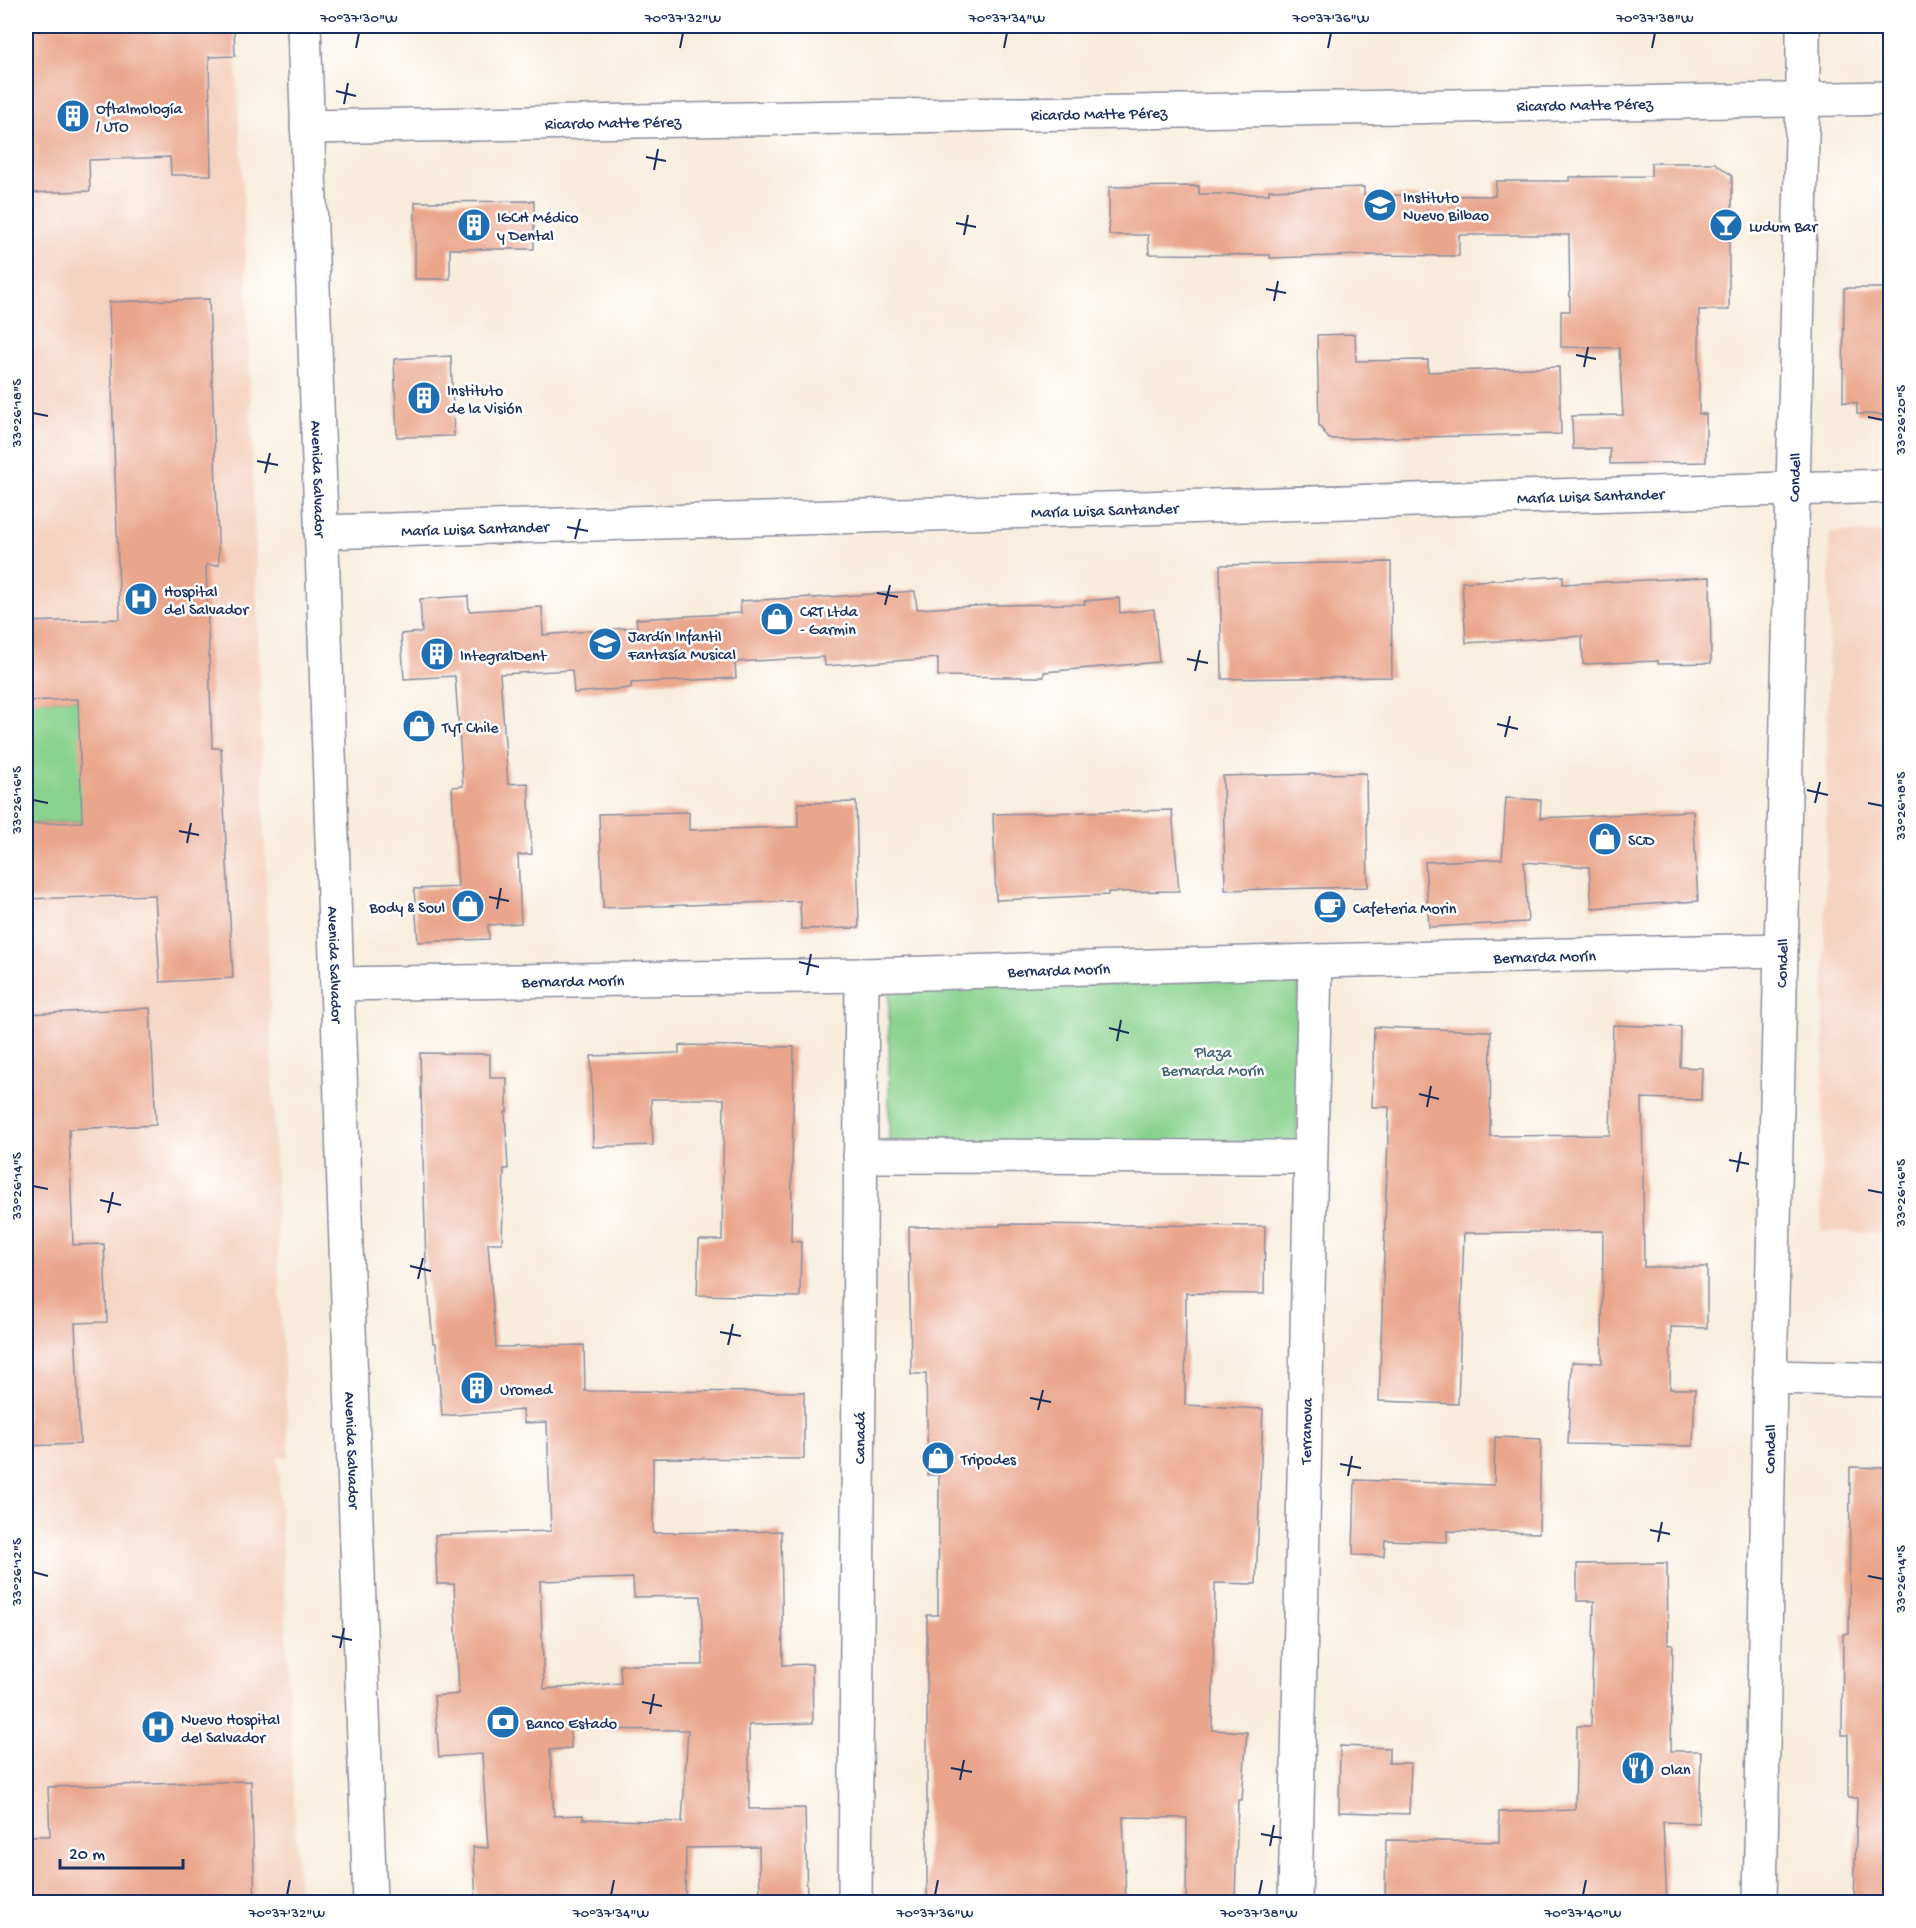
<svg xmlns="http://www.w3.org/2000/svg" width="1916" height="1928" font-family="'Gochi Hand',sans-serif">
<style>
.built{fill:#f5d3c1}
.green{fill:#89d28e;stroke:#528076;stroke-width:1.5}
.building{fill:#eaa68c;fill-rule:evenodd}
.lines{fill:none;stroke-linecap:round;stroke-linejoin:round}
.minor-casing{stroke:#8a8e9e;stroke-width:36}
.major-casing{stroke:#8a8e9e;stroke-width:36}
.minor{stroke:#fff;stroke-width:33}
.major{stroke:#fff;stroke-width:33}
.ticks{fill:none;stroke:#1b2f5e;stroke-width:2}
.labels{text-anchor:middle;stroke-width:5;stroke-linejoin:round;paint-order:stroke}
.street-label{font-size:16px;fill:#1b2f5e;stroke:#fff}
.poi-label{font-size:16px;fill:#1b2f5e;stroke:#fff;text-anchor:start}
.park-label{font-size:16px;fill:#3c606c;stroke:#fff}
.neatline{fill:none;stroke:#1b2f5e;stroke-width:2}
.ticks-label{font-size:15px;text-anchor:middle;fill:#1b2f5e}
</style>
<rect width="100%" height="100%" fill="#fff"/>
<filter id="ink" filterUnits="userSpaceOnUse"><feTurbulence type="fractalNoise" baseFrequency=".0167" numOctaves="2"/><feDisplacementMap in="SourceGraphic" scale="12" xChannelSelector="R" yChannelSelector="G"/><feConvolveMatrix kernelMatrix="1 2 1 2 8 2 1 2 1" color-interpolation-filters="sRGB"/></filter>
<filter id="wash" filterUnits="userSpaceOnUse"><feTurbulence type="fractalNoise" baseFrequency=".008" numOctaves="4" result="noise"/><feDisplacementMap in="SourceGraphic" scale="24" xChannelSelector="R" yChannelSelector="G"/><feGaussianBlur stdDeviation="1.35" result="paint"/><feColorMatrix in="noise" values="0 0 0 0 0 0 0 0 0 0 0 0 0 0 0 0 0 1.4 0 .05"/><feComposite in="paint" operator="in"/></filter>
<g filter="url(#wash)">
<rect width="100%" height="100%" fill="#f8eddd"/>
<g class="built">
<path d="M 26,26 L 234,26 L 244,207 L 279,1275 L 289,1456 L 278,1457 L 299,1902 L 26,1902 Z"/>
<path d="M 1830,532 L 1890,533 L 1890,1233 L 1821,1232 Z"/>
</g>
<g class="green">
<path d="M 78,699 L 94,821 L 26,824 L 26,701 Z"/>
<path d="M 1299,975 L 1297,1144 L 889,1143 L 889,981 Z"/>
</g>
<g id="blocks">
<g class="building">
<path d="M 26,26 L 234,26 L 235,56 L 209,57 L 211,175 L 171,175 L 170,157 L 89,160 L 90,191 L 26,193 Z"/>
<path d="M 1651,163 L 1715,163 L 1732,176 L 1732,229 L 1729,229 L 1729,310 L 1699,310 L 1699,414 L 1706,414 L 1706,462 L 1610,464 L 1610,449 L 1573,449 L 1572,416 L 1623,415 L 1619,348 L 1561,347 L 1561,311 L 1570,311 L 1569,235 L 1459,235 L 1459,256 L 1366,255 L 1270,258 L 1270,255 L 1149,254 L 1148,235 L 1109,235 L 1109,187 L 1199,186 L 1199,194 L 1269,194 L 1269,190 L 1364,187 L 1364,195 L 1495,196 L 1496,181 L 1569,181 L 1569,177 L 1651,176 Z"/>
<path d="M 534,201 L 534,249 L 450,249 L 450,279 L 415,279 L 415,202 Z"/>
<path d="M 1844,288 L 1889,288 L 1890,415 L 1857,414 L 1857,403 L 1843,402 Z"/>
<path d="M 209,299 L 219,565 L 206,565 L 212,748 L 221,748 L 233,978 L 160,982 L 155,895 L 26,899 L 26,824 L 82,822 L 78,699 L 26,701 L 26,622 L 120,619 L 109,302 Z"/>
<path d="M 1355,334 L 1356,361 L 1428,360 L 1428,372 L 1559,367 L 1561,434 L 1329,439 L 1319,425 L 1317,335 Z"/>
<path d="M 451,356 L 454,436 L 397,437 L 394,359 Z"/>
<path d="M 1391,562 L 1392,677 L 1222,679 L 1220,565 Z"/>
<path d="M 1563,576 L 1563,584 L 1710,577 L 1711,663 L 1658,664 L 1658,661 L 1583,664 L 1582,636 L 1466,643 L 1462,582 Z"/>
<path d="M 915,591 L 917,609 L 991,605 L 1085,604 L 1084,601 L 1119,598 L 1120,613 L 1154,609 L 1159,662 L 1044,672 L 1044,677 L 1010,677 L 938,676 L 938,658 L 825,666 L 824,657 L 735,662 L 736,678 L 631,683 L 631,688 L 574,693 L 572,670 L 500,674 L 508,784 L 528,783 L 532,854 L 518,855 L 521,923 L 488,925 L 489,939 L 418,942 L 414,889 L 458,887 L 452,787 L 463,786 L 455,676 L 404,679 L 401,634 L 422,632 L 420,599 L 468,596 L 469,611 L 542,607 L 543,635 L 637,627 L 636,619 L 741,613 L 740,601 L 812,597 L 813,598 Z"/>
<path d="M 1366,773 L 1368,887 L 1225,890 L 1223,776 Z"/>
<path d="M 1506,798 L 1541,800 L 1540,818 L 1693,811 L 1698,901 L 1592,908 L 1589,867 L 1524,862 L 1528,922 L 1429,927 L 1425,862 L 1502,859 Z"/>
<path d="M 856,802 L 859,928 L 801,929 L 800,901 L 603,908 L 599,814 L 689,812 L 689,830 L 798,827 L 798,803 Z"/>
<path d="M 1172,810 L 1179,891 L 1108,892 L 1108,895 L 996,900 L 993,814 Z"/>
<path d="M 150,1008 L 156,1125 L 69,1129 L 73,1245 L 104,1244 L 107,1322 L 75,1323 L 80,1444 L 26,1446 L 26,1014 Z"/>
<path d="M 1613,1025 L 1681,1027 L 1680,1067 L 1702,1068 L 1701,1100 L 1642,1098 L 1644,1267 L 1707,1267 L 1707,1328 L 1671,1327 L 1670,1389 L 1695,1389 L 1693,1446 L 1568,1444 L 1572,1362 L 1602,1363 L 1603,1231 L 1464,1233 L 1458,1404 L 1379,1401 L 1389,1107 L 1372,1107 L 1374,1027 L 1491,1031 L 1490,1136 L 1610,1135 Z"/>
<path d="M 679,1045 L 794,1047 L 791,1241 L 801,1242 L 800,1297 L 697,1295 L 699,1240 L 722,1240 L 724,1099 L 651,1099 L 653,1145 L 593,1147 L 591,1056 L 679,1053 Z"/>
<path d="M 420,1053 L 490,1054 L 490,1078 L 507,1078 L 507,1112 L 505,1112 L 508,1169 L 504,1169 L 502,1243 L 488,1243 L 496,1347 L 584,1345 L 585,1391 L 804,1392 L 804,1459 L 653,1458 L 653,1533 L 781,1531 L 783,1665 L 812,1664 L 813,1723 L 749,1725 L 749,1809 L 805,1808 L 807,1900 L 760,1901 L 759,1847 L 686,1848 L 685,1902 L 476,1902 L 473,1847 L 488,1848 L 482,1754 L 439,1757 L 434,1696 L 459,1694 L 454,1584 L 437,1584 L 435,1535 L 551,1531 L 547,1422 L 524,1423 L 523,1410 L 442,1416 L 436,1343 L 433,1343 L 426,1264 ZM 633,1578 L 634,1597 L 701,1596 L 703,1665 L 620,1665 L 621,1683 L 544,1689 L 540,1581 ZM 570,1729 L 688,1730 L 682,1822 L 583,1819 L 583,1815 L 554,1816 L 550,1750 L 571,1748 Z"/>
<path d="M 1000,1224 L 1265,1226 L 1264,1294 L 1186,1293 L 1185,1405 L 1263,1409 L 1256,1584 L 1215,1583 L 1212,1730 L 1247,1732 L 1242,1800 L 1238,1800 L 1235,1902 L 1186,1902 L 1187,1818 L 1123,1817 L 1126,1902 L 927,1902 L 927,1615 L 938,1615 L 939,1475 L 928,1475 L 926,1374 L 911,1374 L 909,1227 L 1000,1226 Z"/>
<path d="M 1495,1437 L 1541,1439 L 1539,1533 L 1447,1531 L 1447,1542 L 1385,1540 L 1384,1556 L 1353,1555 L 1355,1480 L 1494,1485 Z"/>
<path d="M 1850,1467 L 1890,1468 L 1890,1902 L 1854,1902 L 1857,1798 L 1848,1798 L 1848,1735 L 1842,1735 L 1843,1634 L 1849,1633 Z"/>
<path d="M 1667,1563 L 1668,1644 L 1673,1644 L 1671,1751 L 1701,1751 L 1699,1823 L 1663,1822 L 1667,1902 L 1385,1902 L 1386,1840 L 1499,1842 L 1499,1812 L 1575,1810 L 1577,1726 L 1591,1726 L 1594,1601 L 1577,1601 L 1577,1564 Z"/>
<path d="M 1340,1746 L 1389,1748 L 1389,1763 L 1411,1763 L 1409,1814 L 1339,1812 Z"/>
<path d="M 251,1781 L 255,1902 L 26,1902 L 26,1836 L 50,1836 L 48,1787 Z"/>
</g>
</g>
</g>
<g filter="url(#ink)">
<use href="#blocks" fill-opacity="0" stroke="#8a8e9e" stroke-width="1.5"/>
<g class="lines">
<g class="minor-casing">
<g id="minor">
<path id="s1" d="M 307,127 L 1890,98"/>
<path id="s2" d="M 321,532 L 1890,486"/>
<path id="s3" d="M 337,984 L 862,975 L 1315,961 L 1780,950"/>
<path d="M 860,1156 L 1310,1157"/>
<path d="M 1770,1377 L 1890,1380"/>
<path id="s4" d="M 855,1902 L 862,975"/>
<path id="s5" d="M 1295,1902 L 1315,961"/>
<path id="s6" d="M 1760,1902 L 1770,1377 L 1803,100 L 1803,26"/>
</g>
</g>
<g class="major-casing">
<g id="major">
<path id="s7" d="M 304,26 L 347,1274 L 370,1902"/>
</g>
</g>
<use href="#minor" class="minor"/>
<use href="#major" class="major"/>
</g>
</g>
<path class="ticks" d="M 356,48 L 359,33M 680,48 L 683,33M 1004,48 L 1007,33M 1328,48 L 1331,33M 1652,48 L 1655,33M 336,91 L 356,96M 344,104 L 348,83M 646,157 L 666,161M 654,170 L 658,149M 956,223 L 976,227M 964,235 L 968,215M 1266,289 L 1286,293M 1274,301 L 1278,281M 1576,355 L 1596,359M 1584,367 L 1588,347M 33,413 L 48,416M 1868,417 L 1883,420M 257,461 L 278,465M 265,473 L 270,453M 567,527 L 588,531M 575,539 L 580,519M 877,593 L 898,597M 885,605 L 890,585M 1187,659 L 1208,663M 1195,671 L 1200,650M 1497,724 L 1518,729M 1505,737 L 1510,716M 1807,790 L 1828,795M 33,800 L 48,803M 1815,803 L 1820,782M 1868,803 L 1883,806M 179,831 L 199,835M 187,843 L 191,823M 489,897 L 509,901M 497,909 L 501,888M 799,962 L 819,967M 807,975 L 811,954M 1109,1028 L 1129,1033M 1117,1041 L 1121,1020M 1419,1094 L 1439,1099M 1427,1107 L 1431,1086M 1729,1160 L 1749,1164M 1737,1172 L 1741,1152M 33,1186 L 48,1189M 1868,1190 L 1883,1193M 100,1200 L 121,1205M 108,1213 L 113,1192M 410,1266 L 431,1271M 418,1279 L 423,1258M 720,1332 L 741,1336M 728,1345 L 733,1324M 1030,1398 L 1051,1402M 1038,1410 L 1043,1390M 1340,1464 L 1361,1468M 1348,1476 L 1352,1456M 1650,1530 L 1670,1534M 1658,1542 L 1662,1522M 33,1572 L 48,1576M 1868,1576 L 1883,1579M 332,1636 L 352,1640M 340,1648 L 344,1628M 642,1702 L 662,1706M 650,1714 L 654,1694M 951,1768 L 972,1772M 960,1780 L 964,1760M 1261,1834 L 1282,1838M 1270,1846 L 1274,1825M 287,1895 L 290,1880M 611,1895 L 614,1880M 935,1895 L 938,1880M 1259,1895 L 1262,1880M 1583,1895 L 1586,1880"/>
<defs>
<g id="building-disc" transform="scale(1.725)"><circle r="9.5" fill="#1f6fb2" stroke="#fff"/><path d="M-4-6H4V6H1V3H-1V6H-4ZM-2.5-4.3h1.7v1.8h-1.7ZM.8-4.3h1.7v1.8H.8ZM-2.5-1h1.7V.8h-1.7ZM.8-1h1.7V.8H.8Z" fill="#fff"/></g>
<g id="school-disc" transform="scale(1.725)"><circle r="9.5" fill="#1f6fb2" stroke="#fff"/><path d="M0-5L7-2L0 1L-7-2ZM-4 1L0 2.5L4 1V4Q0 6-4 4Z" fill="#fff"/></g>
<g id="bar-disc" transform="scale(1.725)"><circle r="9.5" fill="#1f6fb2" stroke="#fff"/><path d="M-6-5H6L.8 .8V4.5H3.5V6h-7V4.5H-.8V.8Z" fill="#fff"/></g>
<g id="hospital-disc" transform="scale(1.725)"><circle r="9.5" fill="#1f6fb2" stroke="#fff"/><path d="M-5-5h3v3.5h4V-5h3V5h-3V1.5h-4V5h-3Z" fill="#fff"/></g>
<g id="shop-disc" transform="scale(1.725)"><circle r="9.5" fill="#1f6fb2" stroke="#fff"/><path d="M-5-2.5h2.3a2.7 3.5 0 0 1 5.4 0H5L5.5 6h-11ZM-1.5-2.5h3a1.5 2.3 0 0 0-3 0Z" fill="#fff"/></g>
<g id="cafe-disc" transform="scale(1.725)"><circle r="9.5" fill="#1f6fb2" stroke="#fff"/><path d="M-5.5-4.5H6V0H3Q3 3.5 0 3.5H-2.5Q-5.5 3.5-5.5 0ZM3-3.2v2h1.7v-2ZM-6 4.5H4V6H-6Z" fill="#fff"/></g>
<g id="bank-disc" transform="scale(1.725)"><circle r="9.5" fill="#1f6fb2" stroke="#fff"/><path d="M-6-4H6V4H-6ZM0-2.3a2.3 2.3 0 1 0 0 4.6a2.3 2.3 0 1 0 0-4.6Z" fill="#fff"/></g>
<g id="restaurant-disc" transform="scale(1.725)"><circle r="9.5" fill="#1f6fb2" stroke="#fff"/><path d="M-5-6h1v4h1v-4h1v4h1v-4h1v5L-1.5 .5V6h-2V.5L-5-1ZM5-6V6H3V1.5H1.5Q1.5-4 5-6Z" fill="#fff"/></g>
</defs>
<g fill-rule="evenodd">
<use href="#building-disc" x="73" y="116"/>
<use href="#school-disc" x="1380" y="205"/>
<use href="#building-disc" x="474" y="225"/>
<use href="#bar-disc" x="1726" y="225"/>
<use href="#building-disc" x="424" y="398"/>
<use href="#hospital-disc" x="141" y="599"/>
<use href="#shop-disc" x="777" y="619"/>
<use href="#school-disc" x="605" y="644"/>
<use href="#building-disc" x="437" y="654"/>
<use href="#shop-disc" x="419" y="726"/>
<use href="#shop-disc" x="1605" y="839"/>
<use href="#shop-disc" x="468" y="906"/>
<use href="#cafe-disc" x="1330" y="907"/>
<use href="#building-disc" x="477" y="1388"/>
<use href="#shop-disc" x="938" y="1458"/>
<use href="#bank-disc" x="503" y="1722"/>
<use href="#hospital-disc" x="158" y="1727"/>
<use href="#restaurant-disc" x="1638" y="1768"/>
</g>
<g class="labels">
<g class="street-label">
<text dy="6" stroke="none"><textPath href="#s1" startOffset="1278">Ricardo Matte Pérez</textPath></text>
<text dy="6" stroke="none"><textPath href="#s1" startOffset="792">Ricardo Matte Pérez</textPath></text>
<text dy="6" stroke="none"><textPath href="#s1" startOffset="306">Ricardo Matte Pérez</textPath></text>
<text dy="6" stroke="none"><textPath href="#s7" startOffset="453">Avenida Salvador</textPath></text>
<text dy="6" stroke="none"><textPath href="#s6" startOffset="1425">Condell</textPath></text>
<text dy="6" stroke="none"><textPath href="#s2" startOffset="1270">María Luisa Santander</textPath></text>
<text dy="6" stroke="none"><textPath href="#s2" startOffset="784">María Luisa Santander</textPath></text>
<text dy="6" stroke="none"><textPath href="#s2" startOffset="154">María Luisa Santander</textPath></text>
<text dy="6" stroke="none"><textPath href="#s3" startOffset="1208">Bernarda Morín</textPath></text>
<text dy="6" stroke="none"><textPath href="#s7" startOffset="939">Avenida Salvador</textPath></text>
<text dy="6" stroke="none"><textPath href="#s6" startOffset="939">Condell</textPath></text>
<text dy="6" stroke="none"><textPath href="#s3" startOffset="722">Bernarda Morín</textPath></text>
<text dy="6" stroke="none"><textPath href="#s3" startOffset="236">Bernarda Morín</textPath></text>
<text dy="6" stroke="none"><textPath href="#s5" startOffset="471">Terranova</textPath></text>
<text dy="6" stroke="none"><textPath href="#s4" startOffset="464">Canadá</textPath></text>
<text dy="6" stroke="none"><textPath href="#s7" startOffset="1425">Avenida Salvador</textPath></text>
<text dy="6" stroke="none"><textPath href="#s6" startOffset="453">Condell</textPath></text>
</g>
<g class="poi-label">
<text x="96" y="113">Oftalmología<tspan x="96" dy="18">/ UTO</tspan></text>
<text x="1403" y="202">Instituto<tspan x="1403" dy="18">Nuevo Bilbao</tspan></text>
<text x="497" y="222">IGCH Médico<tspan x="497" dy="18">y Dental</tspan></text>
<text x="1749" y="231">Ludum Bar</text>
<text x="447" y="395">Instituto<tspan x="447" dy="18">de la Visión</tspan></text>
<text x="164" y="596">Hospital<tspan x="164" dy="18">del Salvador</tspan></text>
<text x="800" y="616">CRT Ltda<tspan x="800" dy="18">- Garmin</tspan></text>
<text x="628" y="641">Jardín Infantil<tspan x="628" dy="18">Fantasía Musical</tspan></text>
<text x="460" y="660">IntegralDent</text>
<text x="442" y="732">TyT Chile</text>
<text x="1628" y="845">SCD</text>
<text x="445" y="912" text-anchor="end">Body &amp; Soul</text>
<text x="1353" y="913">Cafeteria Morin</text>
<text x="500" y="1394">Uromed</text>
<text x="961" y="1464">Tripodes</text>
<text x="181" y="1724">Nuevo Hospital<tspan x="181" dy="18">del Salvador</tspan></text>
<text x="526" y="1728">Banco Estado</text>
<text x="1661" y="1774">Olan</text>
</g>
<g class="park-label">
<text x="1213" y="1057">Plaza<tspan x="1213" dy="18">Bernarda Morín</tspan></text>
</g>
</g>
<rect width="1916" height="1928" fill="none" stroke="#fff" stroke-width="66"/>
<path d="M60 1859v9h123v-9" fill="none" stroke="#1b2f5e" stroke-width="3"/>
<text x="69" y="1859" font-size="18" fill="#1b2f5e" stroke="#ffffff" stroke-width="4.5" paint-order="stroke">20 m</text>
<rect x="33" y="33" width="1850" height="1862" class="neatline"/>
<g class="ticks-label">
<text x="359" y="22">70°37'30"W</text>
<text x="683" y="22">70°37'32"W</text>
<text x="1007" y="22">70°37'34"W</text>
<text x="1331" y="22">70°37'36"W</text>
<text x="1655" y="22">70°37'38"W</text>
<text transform="translate(16 413) rotate(-90)" y="5">33°26'18"S</text>
<text transform="translate(1900 420) rotate(-90)" y="5">33°26'20"S</text>
<text transform="translate(16 800) rotate(-90)" y="5">33°26'16"S</text>
<text transform="translate(1900 806) rotate(-90)" y="5">33°26'18"S</text>
<text transform="translate(16 1186) rotate(-90)" y="5">33°26'14"S</text>
<text transform="translate(1900 1193) rotate(-90)" y="5">33°26'16"S</text>
<text transform="translate(16 1572) rotate(-90)" y="5">33°26'12"S</text>
<text transform="translate(1900 1579) rotate(-90)" y="5">33°26'14"S</text>
<text x="287" y="1917">70°37'32"W</text>
<text x="611" y="1917">70°37'34"W</text>
<text x="935" y="1917">70°37'36"W</text>
<text x="1259" y="1917">70°37'38"W</text>
<text x="1583" y="1917">70°37'40"W</text>
</g>
</svg>
